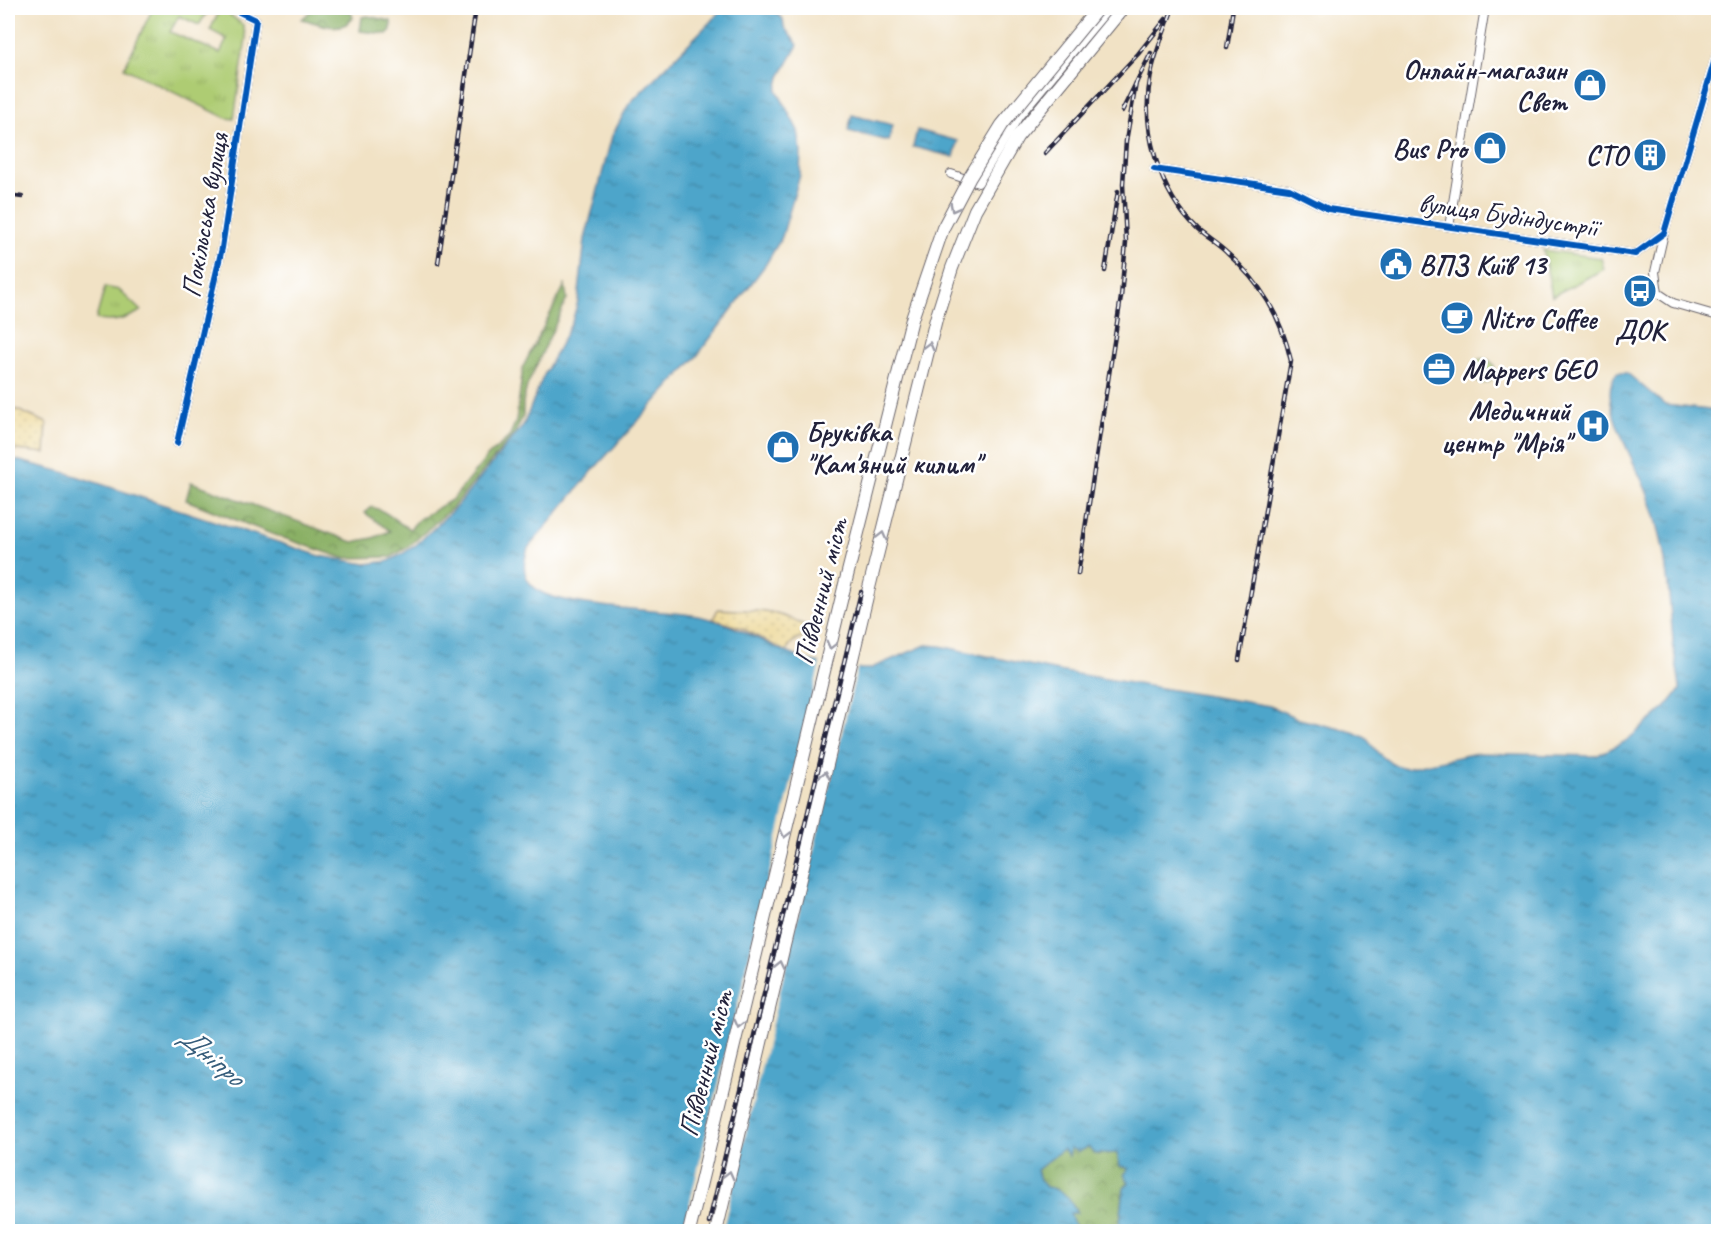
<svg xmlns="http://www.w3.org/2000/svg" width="1726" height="1239" font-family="Caveat,sans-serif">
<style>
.grass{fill:url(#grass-tufts);stroke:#687757;stroke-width:1.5}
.forest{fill:url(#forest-crowns);stroke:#566950;stroke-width:1.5}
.sand{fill:url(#sand-dots);stroke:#887e6c;stroke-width:1.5}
.water{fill:url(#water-ripples);stroke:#386482;stroke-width:1.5}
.pier{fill:#f1e2c5}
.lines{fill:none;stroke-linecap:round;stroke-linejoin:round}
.minor-casing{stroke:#6a656b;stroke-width:10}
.trunk-casing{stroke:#6a656b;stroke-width:14}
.minor{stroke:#fff;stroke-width:8}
.trunk{stroke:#fff;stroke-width:12}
.rail-casing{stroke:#22223b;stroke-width:4.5}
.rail{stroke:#fff;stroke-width:2;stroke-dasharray:7;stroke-linecap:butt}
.trunk-bridge-casing{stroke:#6a656b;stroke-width:14;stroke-linecap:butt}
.trunk-bridge{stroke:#fff;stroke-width:12}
.cycleway-casing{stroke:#fff;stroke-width:10}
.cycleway{stroke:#0057b8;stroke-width:6}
.oneway{stroke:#9c9ca7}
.labels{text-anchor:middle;stroke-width:5;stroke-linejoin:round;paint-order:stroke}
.poi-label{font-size:28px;font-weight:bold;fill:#22223b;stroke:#fff;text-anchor:end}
.street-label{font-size:28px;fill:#22223b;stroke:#fff}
.water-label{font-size:30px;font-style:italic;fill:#365d7b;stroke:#fff}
</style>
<defs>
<pattern id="grass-tufts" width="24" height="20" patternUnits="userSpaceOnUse" patternTransform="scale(1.5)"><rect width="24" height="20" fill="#aecc73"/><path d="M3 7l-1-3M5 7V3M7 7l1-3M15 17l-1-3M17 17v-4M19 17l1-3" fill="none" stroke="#95af64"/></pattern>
<pattern id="forest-crowns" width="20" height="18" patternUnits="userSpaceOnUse" patternTransform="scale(1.5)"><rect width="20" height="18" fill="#8ab065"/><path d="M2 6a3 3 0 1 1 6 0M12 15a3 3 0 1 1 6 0" fill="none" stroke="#708f54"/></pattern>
<pattern id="sand-dots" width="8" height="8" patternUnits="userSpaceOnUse" patternTransform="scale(1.5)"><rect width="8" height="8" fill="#eeda9e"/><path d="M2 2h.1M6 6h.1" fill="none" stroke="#ccbb89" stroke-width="1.8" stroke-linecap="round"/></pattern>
<pattern id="water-ripples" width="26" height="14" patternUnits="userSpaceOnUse" patternTransform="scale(1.5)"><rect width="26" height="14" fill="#4ea5ca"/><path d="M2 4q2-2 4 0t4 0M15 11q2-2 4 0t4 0" fill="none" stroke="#4086a5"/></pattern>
</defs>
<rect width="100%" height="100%" fill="#fff"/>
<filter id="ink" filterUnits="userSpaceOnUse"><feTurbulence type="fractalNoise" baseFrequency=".0167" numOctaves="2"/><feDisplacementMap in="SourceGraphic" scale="12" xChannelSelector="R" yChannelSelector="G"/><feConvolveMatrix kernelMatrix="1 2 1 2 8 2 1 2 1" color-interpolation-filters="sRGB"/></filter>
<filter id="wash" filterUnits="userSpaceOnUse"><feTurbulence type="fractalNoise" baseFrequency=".008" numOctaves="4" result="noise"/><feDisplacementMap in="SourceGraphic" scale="24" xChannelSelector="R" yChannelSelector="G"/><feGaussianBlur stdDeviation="1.35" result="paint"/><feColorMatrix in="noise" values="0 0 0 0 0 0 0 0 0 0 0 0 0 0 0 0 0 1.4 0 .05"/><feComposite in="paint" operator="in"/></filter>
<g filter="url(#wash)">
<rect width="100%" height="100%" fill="#f1e2c5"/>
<g class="grass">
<path d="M 153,8 L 210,8 L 199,25 L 179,16 L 170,32 L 220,53 L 227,39 L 210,30 L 221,8 L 243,25 L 246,38 L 234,119 L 226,118 L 124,68 Z"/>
<path d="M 1543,250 L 1601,258 L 1604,269 L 1552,296 Z"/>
<path d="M 105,287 L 119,290 L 141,311 C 127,319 112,324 96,319 Z"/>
<circle cx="1483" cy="371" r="12"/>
</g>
<g class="forest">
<path d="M 314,8 L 342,9 L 351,12 L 353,18 C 342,34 318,23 302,19 Z"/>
<path d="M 368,16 L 391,21 L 391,30 L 387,34 L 360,31 L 362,17 Z"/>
<path d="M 565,285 L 567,299 L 527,386 L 523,402 L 523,416 L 515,433 L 453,507 L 408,547 L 391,557 L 343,558 L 269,533 L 186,500 L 191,482 L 353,542 L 373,538 L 390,531 L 365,513 L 372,507 C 390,512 395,522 410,529 L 419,519 L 453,499 L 486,458 L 509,437 L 516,421 L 523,367 Z"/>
<path d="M 1088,1147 L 1095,1154 L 1117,1153 L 1120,1166 L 1129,1168 L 1129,1182 L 1124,1188 L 1119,1231 L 1080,1231 L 1075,1228 L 1070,1213 L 1076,1213 L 1057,1189 L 1046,1187 L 1040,1180 L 1037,1170 L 1063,1149 L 1069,1155 L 1070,1148 Z"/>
</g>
<g class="sand">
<path d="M 8,406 L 47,423 L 45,453 L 8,449 Z"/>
<path d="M 718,609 C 741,611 764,609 786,617 C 796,620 802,627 813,625 L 814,635 C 801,639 792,637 786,652 L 742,628 L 713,619 Z"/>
</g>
<g class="water">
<path d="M 724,8 L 770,8 L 783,19 L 784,27 L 798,45 L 780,77 L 777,90 L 798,131 L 801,151 L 800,175 L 782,237 L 766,264 L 697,356 L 595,468 L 528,548 C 522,566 522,580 539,591 C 563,607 658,610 692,615 C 734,622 760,642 798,657 C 816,665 841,665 861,669 L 869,669 L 926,645 L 940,646 L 1058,671 L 1270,706 L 1299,719 L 1353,732 L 1366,738 L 1378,753 L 1392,764 L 1405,768 L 1477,753 L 1596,756 L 1626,741 L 1666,707 L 1680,690 C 1679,673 1674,657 1673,640 C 1668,584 1666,535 1643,483 C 1632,457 1595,395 1617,373 L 1627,373 L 1665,405 L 1718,411 L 1718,1231 L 1119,1231 L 1124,1188 L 1129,1182 L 1124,1175 L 1129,1168 L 1120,1166 L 1117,1153 L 1095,1154 L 1088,1147 L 1079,1152 L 1070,1148 L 1069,1156 L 1063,1149 L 1037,1170 L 1040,1180 L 1046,1187 C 1064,1190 1069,1197 1077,1213 L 1070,1213 L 1075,1228 L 1080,1231 L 8,1231 L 8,458 L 67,473 L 320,556 L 366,564 L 389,561 L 402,554 L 417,544 L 457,506 L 523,426 L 542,379 L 572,322 L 578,301 L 585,239 L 612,136 L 629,104 Z"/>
<path d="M 852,115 L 893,125 L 889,141 L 848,131 Z"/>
<path d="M 917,130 L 958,141 L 954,157 L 913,147 Z"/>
</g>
<path class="pier" d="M 821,659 L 858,665 L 722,1232 L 683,1231 Z"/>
</g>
<g filter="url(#ink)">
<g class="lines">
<g class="minor-casing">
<g id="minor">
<path d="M 1154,169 L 1289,189 L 1328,209 L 1635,254 L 1664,233 L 1718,49"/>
<path d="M 951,174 L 978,183 L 1019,116 L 1109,8"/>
<path d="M 1449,227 L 1485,8"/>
<path d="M 1664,233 L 1655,272 L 1658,293 L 1673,303 L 1718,316"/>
<path d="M 177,443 L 222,248 L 256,20 L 231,8"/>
</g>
</g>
<g class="trunk-casing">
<g id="trunk">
<path d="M 689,1232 L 844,588"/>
<path d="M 716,1232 L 868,592 L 936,319 L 952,268 L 975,210 L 1017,137 L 1123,8"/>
</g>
</g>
<use href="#minor" class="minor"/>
<use href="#trunk" class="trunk"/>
<g class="rail-casing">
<g id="rail">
<path d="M 1449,12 L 1450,8"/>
<path d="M 1171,13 C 1164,33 1155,53 1151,74 C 1140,127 1158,192 1198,230 C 1207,238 1218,244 1227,253 C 1261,283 1281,316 1291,361 L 1239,660"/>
<path d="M 1227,48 L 1233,8"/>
<path d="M 1122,111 L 1151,53"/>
<path d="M 1045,153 L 1138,54 L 1166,19"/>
<path d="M 8,195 L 22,197"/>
<path d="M 438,263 L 476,8"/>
<path d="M 1105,271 L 1118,191"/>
<path d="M 1078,574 L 1121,297 L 1126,242 L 1123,184 L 1126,141 L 1136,83"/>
<path d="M 709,1222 L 861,592"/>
</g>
</g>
<use href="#rail" class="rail"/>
<g class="trunk-bridge-casing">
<path id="trunk-bridge" d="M 844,588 L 912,319 L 943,228 L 970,177 L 1002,125 L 1098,8"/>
</g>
<use href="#trunk-bridge" class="trunk-bridge"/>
<g class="cycleway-casing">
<g id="cycleway">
<path d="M 1154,169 L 1289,189 L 1328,209 L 1635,254 L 1664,233 L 1718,49"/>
<path d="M 177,443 L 222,248 L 256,20 L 231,8"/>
</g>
</g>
<use href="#cycleway" class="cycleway"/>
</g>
<defs><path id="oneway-chevron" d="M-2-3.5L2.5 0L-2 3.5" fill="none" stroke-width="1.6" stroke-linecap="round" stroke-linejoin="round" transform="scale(1.5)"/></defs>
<g class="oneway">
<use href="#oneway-chevron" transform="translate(954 208) rotate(118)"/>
<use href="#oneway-chevron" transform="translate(929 346) rotate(-76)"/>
<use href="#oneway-chevron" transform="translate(882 536) rotate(-76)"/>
<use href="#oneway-chevron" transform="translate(831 645) rotate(104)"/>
<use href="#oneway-chevron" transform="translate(825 775) rotate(-77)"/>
<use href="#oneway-chevron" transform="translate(785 834) rotate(104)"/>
<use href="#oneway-chevron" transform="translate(780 965) rotate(-77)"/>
<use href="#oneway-chevron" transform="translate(739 1024) rotate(104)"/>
<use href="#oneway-chevron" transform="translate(729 1175) rotate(-76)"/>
</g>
</g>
<defs>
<g id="shop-disc" transform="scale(1.725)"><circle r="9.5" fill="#1f6fb2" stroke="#fff"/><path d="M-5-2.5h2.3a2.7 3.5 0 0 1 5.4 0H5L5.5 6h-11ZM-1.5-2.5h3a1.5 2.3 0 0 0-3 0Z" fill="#fff"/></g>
<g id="building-disc" transform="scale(1.725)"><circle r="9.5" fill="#1f6fb2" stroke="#fff"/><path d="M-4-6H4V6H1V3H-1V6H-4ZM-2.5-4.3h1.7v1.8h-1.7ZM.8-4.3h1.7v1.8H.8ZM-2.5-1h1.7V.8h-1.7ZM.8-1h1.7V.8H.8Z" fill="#fff"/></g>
<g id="civic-disc" transform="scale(1.725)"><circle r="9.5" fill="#1f6fb2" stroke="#fff"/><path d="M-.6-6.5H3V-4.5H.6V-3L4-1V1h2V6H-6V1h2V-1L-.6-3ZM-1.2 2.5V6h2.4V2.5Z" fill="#fff"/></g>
<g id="bus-disc" transform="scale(1.725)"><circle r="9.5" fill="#1f6fb2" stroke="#fff"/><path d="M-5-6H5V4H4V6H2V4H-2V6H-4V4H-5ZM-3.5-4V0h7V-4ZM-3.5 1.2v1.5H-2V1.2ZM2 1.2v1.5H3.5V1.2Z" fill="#fff"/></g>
<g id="cafe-disc" transform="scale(1.725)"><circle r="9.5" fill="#1f6fb2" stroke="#fff"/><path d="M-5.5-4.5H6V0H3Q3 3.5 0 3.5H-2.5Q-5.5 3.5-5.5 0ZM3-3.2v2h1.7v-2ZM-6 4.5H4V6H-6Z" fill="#fff"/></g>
<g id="office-disc" transform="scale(1.725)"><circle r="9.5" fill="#1f6fb2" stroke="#fff"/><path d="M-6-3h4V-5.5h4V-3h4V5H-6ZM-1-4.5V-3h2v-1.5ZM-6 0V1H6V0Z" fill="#fff"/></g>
<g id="hospital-disc" transform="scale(1.725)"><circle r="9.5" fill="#1f6fb2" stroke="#fff"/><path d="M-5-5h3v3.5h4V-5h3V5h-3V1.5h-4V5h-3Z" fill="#fff"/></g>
</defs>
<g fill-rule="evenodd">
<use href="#shop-disc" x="1590" y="85"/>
<use href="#shop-disc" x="1490" y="148"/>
<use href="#building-disc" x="1650" y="155"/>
<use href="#civic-disc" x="1396" y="264"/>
<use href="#bus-disc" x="1640" y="291"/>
<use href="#cafe-disc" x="1457" y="318"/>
<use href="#office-disc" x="1439" y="369"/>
<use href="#hospital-disc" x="1593" y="426"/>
<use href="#shop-disc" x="783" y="447"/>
</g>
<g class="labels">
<g class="poi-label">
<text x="1567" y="79">Онлайн-магазин<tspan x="1567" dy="32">Свет</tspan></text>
<text x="1467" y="158">Bus Pro</text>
<text x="1627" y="165">СТО</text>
<text x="1419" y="274" text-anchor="start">ВПЗ Київ 13</text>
<text x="1480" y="328" text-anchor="start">Nitro Coffee</text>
<text x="1640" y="339" text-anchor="middle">ДОК</text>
<text x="1462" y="379" text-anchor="start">Mappers GEO</text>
<text x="1570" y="420">Медичний<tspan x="1570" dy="32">центр "Мрія"</tspan></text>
<text x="806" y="441" text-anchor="start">Бруківка<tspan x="806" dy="32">"Кам'яний килим"</tspan></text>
</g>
<g class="street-label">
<text transform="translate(1508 214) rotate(8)" y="10">вулиця Будіндустрії</text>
<text transform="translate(204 215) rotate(-80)" y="10">Покільська вулиця</text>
<text transform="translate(820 591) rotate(-76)" y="10">Південний міст</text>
<text transform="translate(705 1063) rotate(-76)" y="10">Південний міст</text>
</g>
<g class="water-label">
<text transform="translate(212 1056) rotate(40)" y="10">Дніпро</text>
</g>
</g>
<rect width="1726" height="1239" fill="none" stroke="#fff" stroke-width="30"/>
</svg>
